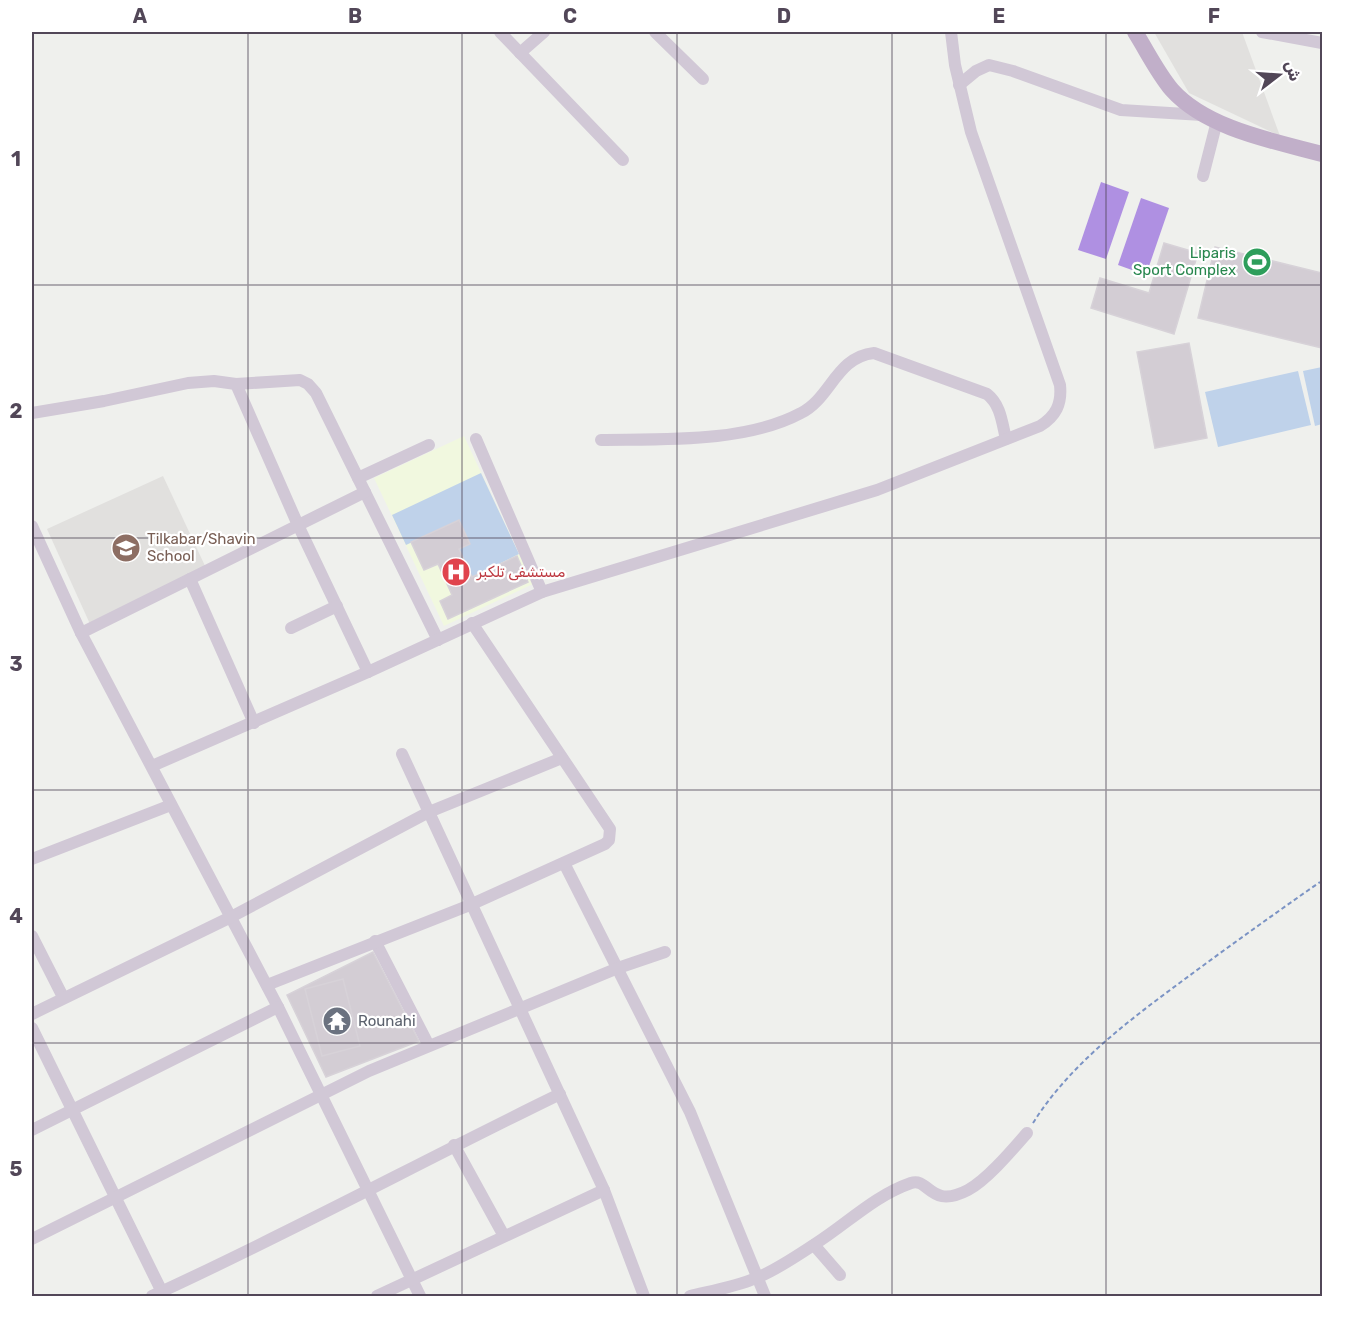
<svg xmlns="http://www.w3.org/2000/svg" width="1354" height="1328" font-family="Rubik,'Noto Naskh Arabic',sans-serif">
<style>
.education{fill:#e1e0de}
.medical{fill:#f1f8df}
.green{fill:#bfd2ea}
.water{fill:#af90e2}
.building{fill:#d3cdd4;stroke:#d7d2d8;stroke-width:1.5}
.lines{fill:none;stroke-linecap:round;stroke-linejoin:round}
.path{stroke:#7b93c4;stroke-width:2;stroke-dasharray:4.5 3;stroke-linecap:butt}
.minor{stroke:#d1c8d6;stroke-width:12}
.major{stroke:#c1afc9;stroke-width:16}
.grid{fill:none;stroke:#524758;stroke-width:1.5;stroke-opacity:0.55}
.labels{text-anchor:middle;stroke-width:4.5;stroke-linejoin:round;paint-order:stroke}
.leisure-label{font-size:15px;fill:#27864d;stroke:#fff;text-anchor:end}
.education-label{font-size:15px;fill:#785e54;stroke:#fff;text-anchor:start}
.health-label{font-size:15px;fill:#be3a42;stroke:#fff;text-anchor:start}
.worship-label{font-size:15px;fill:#5b616d;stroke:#fff;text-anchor:start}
.neatline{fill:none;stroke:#524758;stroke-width:2}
.grid-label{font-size:20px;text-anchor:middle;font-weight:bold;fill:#524758}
</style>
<rect width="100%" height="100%" fill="#eff0ed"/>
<g class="education">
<path d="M 1154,32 L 1242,32 L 1280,136 L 1189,93 Z"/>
<path d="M 163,476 L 206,568 L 90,624 L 47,529 Z"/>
</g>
<path class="medical" d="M 464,436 L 533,584 L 444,626 L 374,478 Z"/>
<g class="green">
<path d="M 1322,367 L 1322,424 L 1315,426 L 1303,371 Z"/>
<path d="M 1298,371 L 1311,425 L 1218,447 L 1205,392 Z"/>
<path d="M 481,473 L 519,554 L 472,577 L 459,549 L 459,520 L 406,545 L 392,515 Z"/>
</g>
<g class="water">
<path d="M 1101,182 L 1129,192 L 1106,259 L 1078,250 Z"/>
<path d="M 1141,198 L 1169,208 L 1146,275 L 1118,265 Z"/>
</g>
<g class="building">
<path d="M 1164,243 L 1198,253 L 1174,334 L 1091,308 L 1100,278 L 1149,293 Z"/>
<path d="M 1215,247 L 1322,273 L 1322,348 L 1198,318 Z"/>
<path d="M 1189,343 L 1207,438 L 1155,448 L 1137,352 Z"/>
<path d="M 459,520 L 470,544 L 459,549 L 472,577 L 517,556 L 528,582 L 448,619 L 440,601 L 452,595 L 438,564 L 424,570 L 411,542 Z"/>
<path d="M 373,952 L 419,1041 L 326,1077 L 287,995 Z"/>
<path d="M 343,979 L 360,1046 L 322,1056 L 305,989 Z"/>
</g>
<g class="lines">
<path class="path" d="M 1033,1123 C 1072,1061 1135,1016 1193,973 C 1235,942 1277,912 1320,882"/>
<g class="minor">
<path d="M 500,32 L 623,160"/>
<path d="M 655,32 L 703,79"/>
<path d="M 1262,32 L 1322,43"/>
<path d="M 520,53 L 544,32"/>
<path d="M 959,85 L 976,71 L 989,65 L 1013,71 L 1121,110 L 1202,115"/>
<path d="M 1203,176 L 1217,121"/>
<path d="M 236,384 L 298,525 L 368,672"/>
<path d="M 32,413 L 104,401 L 188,383 L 214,381 L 236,384 L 300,380 L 308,384 L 316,393 L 438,640"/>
<path d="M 476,439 L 542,592"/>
<path d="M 601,440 C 663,439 745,443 801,413 C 831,398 836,357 874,353 L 987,394 C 1001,405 1002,423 1006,439"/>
<path d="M 358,478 L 429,445"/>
<path d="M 32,526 L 81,633 L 278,1007 L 420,1296"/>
<path d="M 190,579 L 254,723"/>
<path d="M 291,628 L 337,606"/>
<path d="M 81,633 L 365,492"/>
<path d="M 402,754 L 604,1190 L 644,1296"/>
<path d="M 152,766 L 368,672 L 542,592 L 877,490 L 1040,426 C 1056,416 1062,404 1060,385 L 971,132 L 955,65 L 951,32"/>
<path d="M 32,859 L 171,805"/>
<path d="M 564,863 L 690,1112 L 765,1296"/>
<path d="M 32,936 L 63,997"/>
<path d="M 375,941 L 428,1044"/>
<path d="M 267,985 L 470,905 L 605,844 L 609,840 L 610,829 L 472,623"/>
<path d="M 32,1014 L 231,917 L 429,812 L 562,758"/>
<path d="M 32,1028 L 164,1296"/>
<path d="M 32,1130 L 278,1007"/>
<path d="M 454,1145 L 504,1236"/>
<path d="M 32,1239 L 369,1071 L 618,968 L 665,952"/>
<path d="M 814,1245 L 840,1275"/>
<path d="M 152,1296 C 290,1233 424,1160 560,1094"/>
<path d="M 377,1296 L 604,1190"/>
<path d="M 690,1296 C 711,1291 735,1287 756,1278 C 775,1271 798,1255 815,1244 C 848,1223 874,1196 911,1183 C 929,1177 930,1210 968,1190 C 987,1180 1013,1149 1027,1133"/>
</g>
<path class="major" d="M 1135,32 C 1147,51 1157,72 1172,90 C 1207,129 1274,141 1322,154"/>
</g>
<path class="grid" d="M 248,32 L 248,1296M 462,32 L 462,1296M 677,32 L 677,1296M 892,32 L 892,1296M 1106,32 L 1106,1296M 32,285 L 1322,285M 32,538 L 1322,538M 32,790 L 1322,790M 32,1043 L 1322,1043"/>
<defs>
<g id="stadium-disc" transform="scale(1.5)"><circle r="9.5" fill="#2e9e5b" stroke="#fff"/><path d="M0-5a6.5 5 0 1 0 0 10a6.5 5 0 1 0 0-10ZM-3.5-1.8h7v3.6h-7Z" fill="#fff"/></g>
<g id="school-disc" transform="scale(1.5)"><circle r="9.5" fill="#8d6e63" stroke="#fff"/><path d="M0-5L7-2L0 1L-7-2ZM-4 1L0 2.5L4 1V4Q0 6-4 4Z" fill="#fff"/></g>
<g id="hospital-disc" transform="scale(1.5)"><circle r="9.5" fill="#e0444e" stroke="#fff"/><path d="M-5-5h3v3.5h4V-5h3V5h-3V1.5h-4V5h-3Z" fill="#fff"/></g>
<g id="temple-disc" transform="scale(1.5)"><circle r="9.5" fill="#6b7280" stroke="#fff"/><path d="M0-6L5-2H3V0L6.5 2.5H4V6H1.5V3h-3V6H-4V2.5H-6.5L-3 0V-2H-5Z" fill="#fff"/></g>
</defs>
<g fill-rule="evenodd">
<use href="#stadium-disc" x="1257" y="262"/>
<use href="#school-disc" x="126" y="548"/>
<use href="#hospital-disc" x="456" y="572"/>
<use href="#temple-disc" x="337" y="1021"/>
</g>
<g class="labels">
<g class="leisure-label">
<text x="1236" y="258">Liparis<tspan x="1236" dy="17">Sport Complex</tspan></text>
</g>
<g class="education-label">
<text x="147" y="544">Tilkabar/Shavin<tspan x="147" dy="17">School</tspan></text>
</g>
<g class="health-label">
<text x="477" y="577">مستشفى تلكبر</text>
</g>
<g class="worship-label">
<text x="358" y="1026">Rounahi</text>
</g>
</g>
<rect width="1354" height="1328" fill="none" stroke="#ffffff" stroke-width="66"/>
<g transform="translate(1279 75) rotate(73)" stroke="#ffffff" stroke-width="4.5" paint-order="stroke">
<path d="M0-4.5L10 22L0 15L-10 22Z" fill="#524758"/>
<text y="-9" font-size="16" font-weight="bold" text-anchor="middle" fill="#524758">ش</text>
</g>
<rect x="33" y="33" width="1288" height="1262" class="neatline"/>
<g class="grid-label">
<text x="140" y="23">A</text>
<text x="355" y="23">B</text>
<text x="570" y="23">C</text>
<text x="784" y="23">D</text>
<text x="999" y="23">E</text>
<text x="1214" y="23">F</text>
<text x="16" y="166">1</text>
<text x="16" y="418">2</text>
<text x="16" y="671">3</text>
<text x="16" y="923">4</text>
<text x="16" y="1176">5</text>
</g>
</svg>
